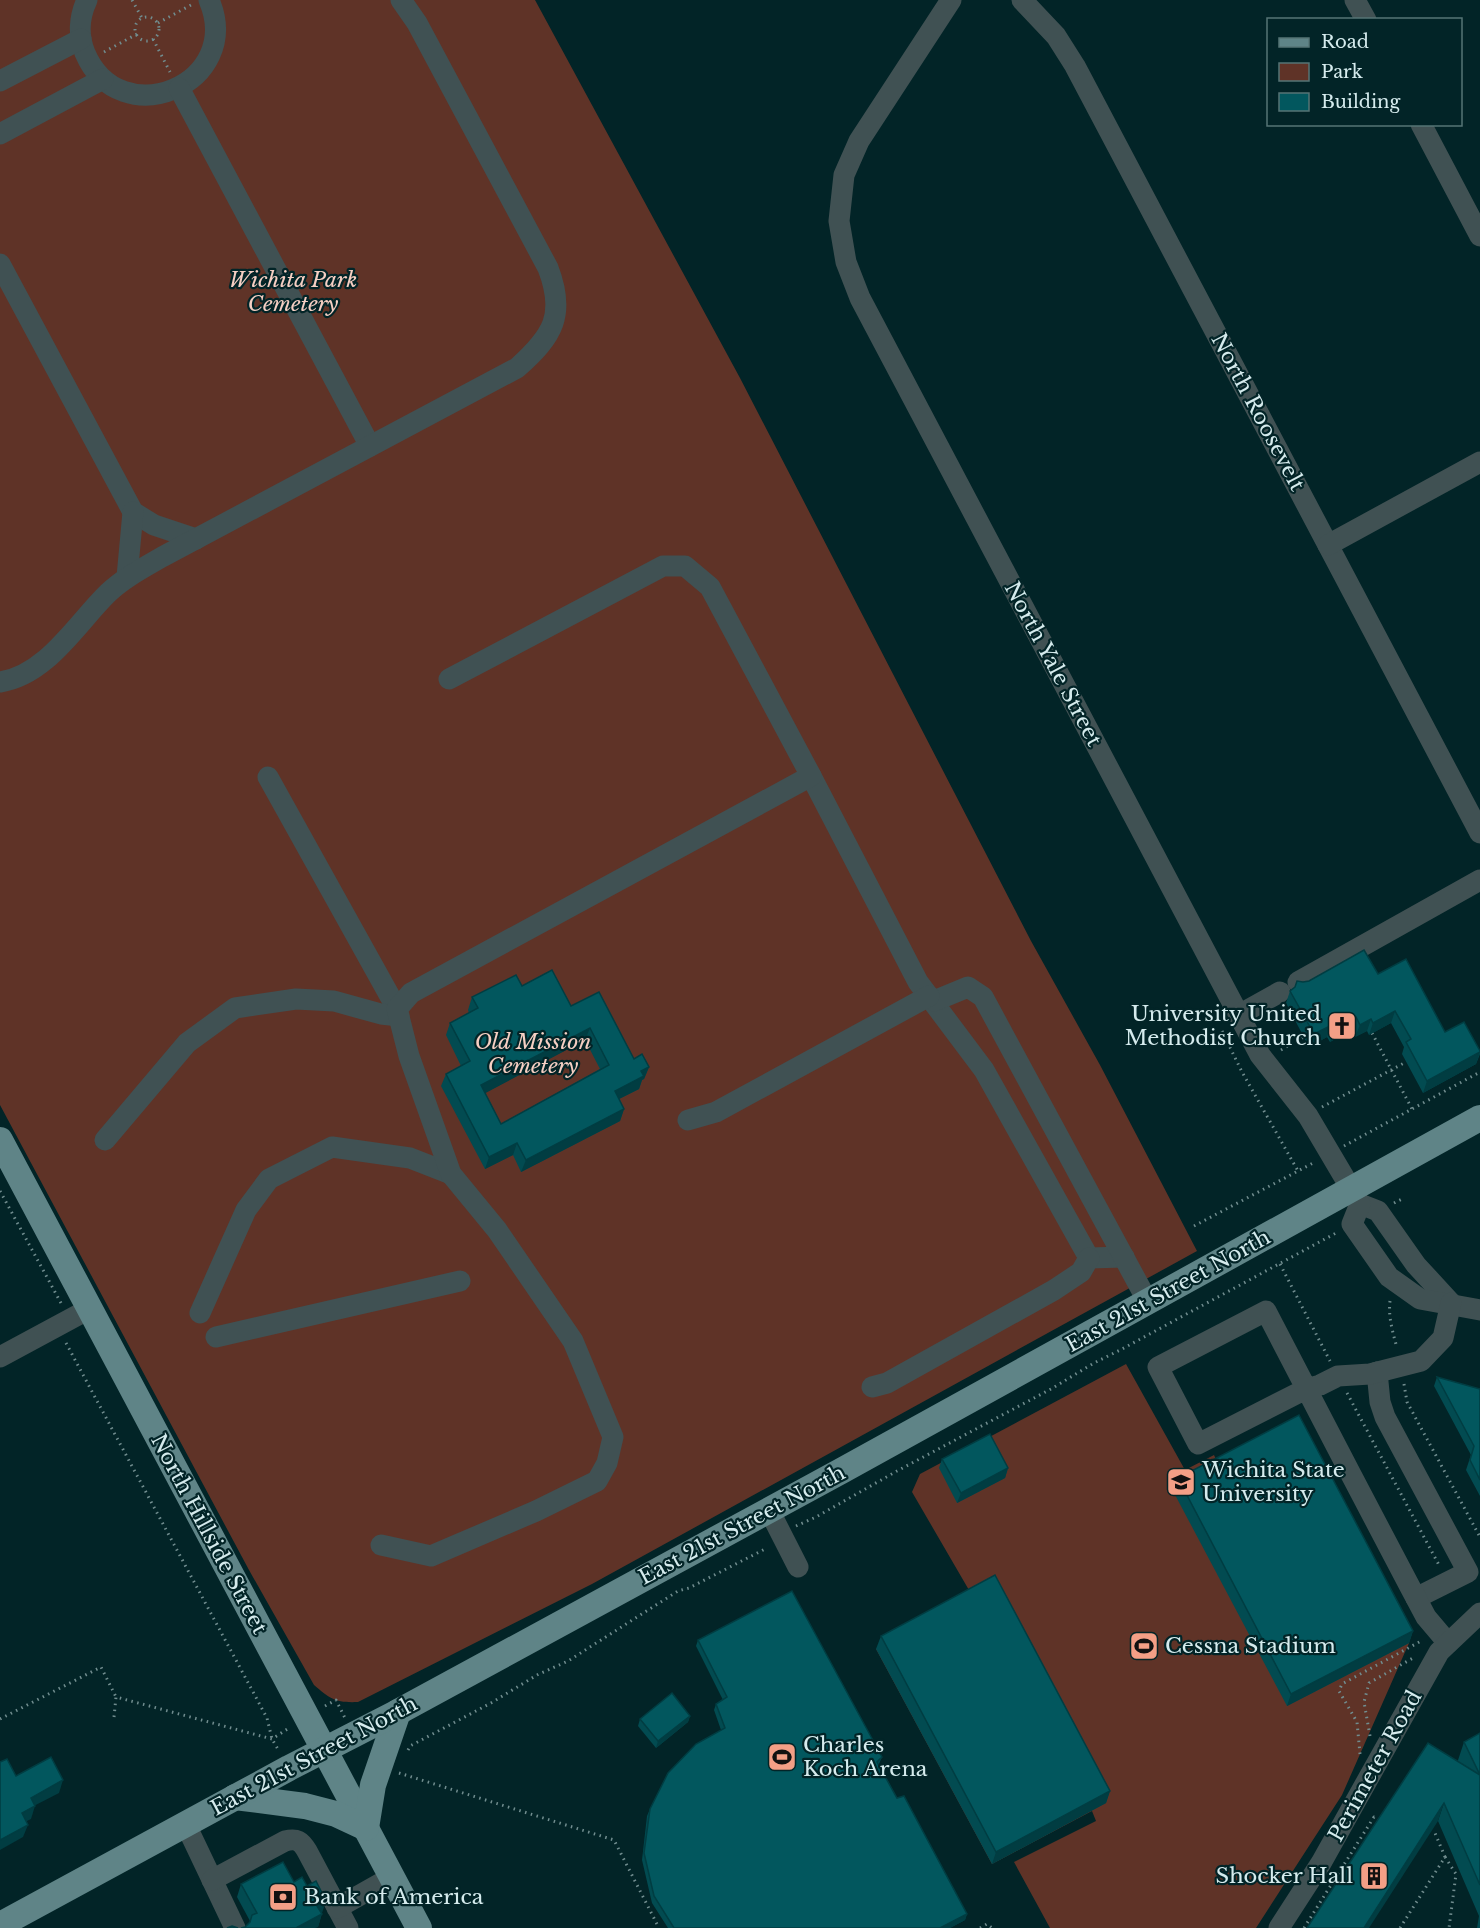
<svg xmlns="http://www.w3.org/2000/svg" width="1480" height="1928" font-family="'Libre Baskerville',serif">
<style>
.green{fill:#5f3327}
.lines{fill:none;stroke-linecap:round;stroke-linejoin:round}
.path{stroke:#718d8f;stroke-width:3;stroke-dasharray:1.5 4.5;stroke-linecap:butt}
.minor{stroke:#405153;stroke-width:21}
.major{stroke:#5f8487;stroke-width:26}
.wall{fill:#024b51;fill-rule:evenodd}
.shaded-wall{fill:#013d42}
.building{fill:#02575e;stroke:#013d42;stroke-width:1.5;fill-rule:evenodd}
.labels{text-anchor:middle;stroke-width:4.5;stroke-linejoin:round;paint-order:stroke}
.park-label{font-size:21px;font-style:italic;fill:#f6cfc3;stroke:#022427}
.street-label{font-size:21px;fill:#d5ebed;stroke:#022427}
.poi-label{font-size:21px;fill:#d5ebed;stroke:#022427;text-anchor:start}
</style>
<rect width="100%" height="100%" fill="#022427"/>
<g class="green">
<path d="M 0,0 L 535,0 L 740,378 L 1031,941 L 1100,1065 L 1197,1251 L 592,1584 L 358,1702 C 336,1703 330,1699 314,1685 L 249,1570 L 0,1105 Z"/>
<path d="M 1126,1364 L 1185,1470 L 1214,1455 L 1219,1466 L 1409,1643 L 1342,1795 L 1256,1928 L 1050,1928 L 1014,1862 L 1096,1821 L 1092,1811 L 992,1864 L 876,1649 L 973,1597 L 912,1492 L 920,1474 Z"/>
</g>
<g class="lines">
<g class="path">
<path d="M 132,0 L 142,18"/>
<circle cx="147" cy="29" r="12"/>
<path d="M 158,23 L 191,5"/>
<path d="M 153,39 L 170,72"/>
<path d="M 104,52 L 137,34"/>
<path d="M 1222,1031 L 1242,1072 L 1298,1171"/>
<path d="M 1372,1033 L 1412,1109"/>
<path d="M 1281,1050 L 1304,1037"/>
<path d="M 1322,1107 L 1406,1062"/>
<path d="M 1344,1146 L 1480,1072"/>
<path d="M 0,1191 L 61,1303 L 58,1304"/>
<path d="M 1394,1203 L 1402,1199"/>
<path d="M 1194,1226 L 1315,1162"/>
<path d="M 1280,1264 L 1330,1361"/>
<path d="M 1390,1301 C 1388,1317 1393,1333 1397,1348"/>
<path d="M 66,1343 L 267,1718 L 272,1739 L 279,1751"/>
<path d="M 1404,1384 L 1407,1402 L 1480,1537"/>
<path d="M 1347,1393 L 1440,1567"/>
<path d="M 796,1526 L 816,1517 L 897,1471 L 1051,1389 L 1094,1363 L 1122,1349 L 1336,1233"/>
<path d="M 325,1706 L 336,1700 L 345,1718"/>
<path d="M 114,1717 L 116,1697 L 272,1739 L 289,1728"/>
<path d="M 0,1719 L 101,1667 L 116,1697"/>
<path d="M 1370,1736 L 1364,1702 L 1369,1683 L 1413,1658"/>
<path d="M 408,1750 L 410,1746 L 491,1703 L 537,1675 L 568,1661 L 678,1591 L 689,1588 L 767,1548"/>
<path d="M 1360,1754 L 1357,1722 L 1339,1691 L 1342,1684 L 1423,1640"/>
<path d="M 399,1773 L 614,1840 L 659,1928"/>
<path d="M 1445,1857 L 1456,1874 L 1449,1928"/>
<path d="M 1338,1874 L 1374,1817 L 1380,1821"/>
<path d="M 980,1928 L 987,1924 L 992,1928"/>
<path d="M 1304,1928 L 1331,1885"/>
<path d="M 1400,1928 L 1445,1857 L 1435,1833"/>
</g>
<g class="minor">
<path d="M 87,0 C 79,17 78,36 85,53 C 120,136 245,84 209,0"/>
<path d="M 951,0 L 859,141 L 844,175 L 839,221 L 846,262 L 860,298 L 1260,1055 L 1308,1116 L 1360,1204 L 1378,1211 L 1416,1265 L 1451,1303"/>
<path d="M 1022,0 L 1056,36 L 1075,66 L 1480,833"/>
<path d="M 1355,0 L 1366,20"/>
<path d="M 0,81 L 81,39"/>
<path d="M 179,88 L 370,446"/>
<path d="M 1421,124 L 1480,236"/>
<path d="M 0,134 L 103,79"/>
<path d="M 0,264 L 133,512 L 154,525 L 196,539"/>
<path d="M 1328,545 L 1480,462"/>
<path d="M 127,577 L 133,512"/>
<path d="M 0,682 C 47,675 77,623 108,593 C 124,578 143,568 162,557 L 517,368 C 553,336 566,315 548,268 L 417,23 L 401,0"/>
<path d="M 811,776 L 918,982 L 984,1070 L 1089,1258 L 1124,1257"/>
<path d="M 268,777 L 397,1009"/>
<path d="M 1298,982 L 1480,880"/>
<path d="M 934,1001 L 968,987 L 983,997 L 1148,1302"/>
<path d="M 1239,1015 L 1280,992"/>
<path d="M 688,1120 L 716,1112 L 929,996"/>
<path d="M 105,1140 L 187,1043 L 235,1008 L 296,999 L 334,1001 L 381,1014 L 399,1016"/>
<path d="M 1360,1204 L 1352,1224 L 1389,1277 L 1420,1299 L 1480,1310"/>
<path d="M 200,1313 L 246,1210 L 269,1179 L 332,1147 L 410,1158 L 451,1174"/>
<path d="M 216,1337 L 460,1281"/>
<path d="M 0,1357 L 89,1309"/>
<path d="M 1377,1372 L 1380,1402 L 1385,1417 L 1468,1572 L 1416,1598"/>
<path d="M 872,1387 L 887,1383 L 1054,1290 L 1081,1272 L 1089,1258"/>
<path d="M 769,1510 L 798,1567"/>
<path d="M 381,1545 L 431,1556 L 536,1511 L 597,1481 L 607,1463 L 613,1437 L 573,1341 L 497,1230 L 451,1174 L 409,1056 L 397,1009 L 411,993 L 811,776 L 710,587 L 685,566 L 663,566 L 449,679"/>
<path d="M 1448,1643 L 1426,1617 L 1409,1585 C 1361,1494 1313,1402 1266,1311 L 1158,1367 L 1198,1444 L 1306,1389 L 1320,1385 L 1338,1376 L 1370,1374 L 1421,1361 L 1443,1338 L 1451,1303"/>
<path d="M 186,1825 L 235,1928"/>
<path d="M 212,1880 L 285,1841 C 297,1838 301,1841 307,1851 L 348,1928"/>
<path d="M 337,1908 L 392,1877"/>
<path d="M 1279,1928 L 1321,1863 L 1439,1652 L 1480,1613"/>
</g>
<g class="major">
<path d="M 0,1140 L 419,1928"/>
<path d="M 235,1797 L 305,1806 L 336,1814 L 366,1828 L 373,1785 L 398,1712"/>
<path d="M 0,1925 L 289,1768 L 398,1712 L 843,1470 L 1480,1118"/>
</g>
</g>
<g class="wall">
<path d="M 1378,974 L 1445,1032 L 1480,1051 L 1480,1054 L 1476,1064 L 1423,1093 L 1402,1054 L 1404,1047 L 1391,1023 L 1369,1035 L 1367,1031 L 1355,1037 L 1351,1030 L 1330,1042 L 1327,1037 L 1309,1047 L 1286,1003 L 1290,991 L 1303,982 Z"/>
<path d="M 522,986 L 571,1006 L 634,1059 L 649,1067 L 644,1079 L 642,1080 L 639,1089 L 619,1099 L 624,1109 L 620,1121 L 521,1172 L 513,1155 L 485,1169 L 441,1086 L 446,1074 L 461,1066 L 446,1035 L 450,1023 L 469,1013 L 468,1010 L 472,997 ZM 585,1040 L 600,1069 L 501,1124 L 485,1093 Z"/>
<path d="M 1437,1377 L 1480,1389 L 1480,1496 L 1466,1470 L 1471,1455 L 1434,1386 Z"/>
<path d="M 942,1459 L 1008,1468 L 1005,1478 L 957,1503 L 939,1468 Z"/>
<path d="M 1178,1478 L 1413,1631 L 1409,1643 L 1287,1706 L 1173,1491 Z"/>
<path d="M 881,1636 L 1110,1791 L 1106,1803 L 992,1864 L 876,1649 Z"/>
<path d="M 698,1640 L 882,1757 L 879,1764 L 897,1798 L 967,1914 L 965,1920 L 950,1928 L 668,1928 L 652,1903 L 642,1860 L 647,1816 L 650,1809 L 721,1730 L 714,1710 L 716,1704 L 723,1700 L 696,1646 Z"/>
<path d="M 690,1716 L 688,1722 L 656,1748 L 638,1726 L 640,1719 Z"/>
<path d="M 1480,1733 L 1480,1928 L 1477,1928 L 1479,1916 L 1438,1821 L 1464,1742 Z"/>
<path d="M 294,1882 L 322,1913 L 318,1927 L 245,1927 L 249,1924 L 250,1921 L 237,1897 L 241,1884 Z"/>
</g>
<g class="shaded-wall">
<path d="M 1395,1011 L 1391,1023 L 1369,1035 L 1373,1023 Z"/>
<path d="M 1356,1017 L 1351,1030 L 1330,1042 L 1334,1029 Z"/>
<path d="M 1371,1019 L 1367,1031 L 1355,1037 L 1360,1025 Z"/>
<path d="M 1332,1025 L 1327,1037 L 1309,1047 L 1314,1034 Z"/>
<path d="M 590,1028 L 585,1040 L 476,1098 L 481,1085 Z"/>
<path d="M 1480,1052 L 1476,1064 L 1423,1093 L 1427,1081 Z"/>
<path d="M 649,1067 L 644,1079 L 642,1080 L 639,1089 L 611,1103 L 615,1091 L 641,1071 Z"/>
<path d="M 624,1109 L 620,1121 L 521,1172 L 526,1160 Z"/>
<path d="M 517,1143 L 513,1155 L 485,1169 L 489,1157 Z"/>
<path d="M 1008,1468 L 1005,1478 L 957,1503 L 961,1493 Z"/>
<path d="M 1413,1631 L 1409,1643 L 1287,1706 L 1291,1694 Z"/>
<path d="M 690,1716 L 688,1722 L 656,1748 L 658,1741 Z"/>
<path d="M 63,1780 L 59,1793 L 26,1810 L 31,1798 Z"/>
<path d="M 1110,1791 L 1106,1803 L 992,1864 L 996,1852 Z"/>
<path d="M 1444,1803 L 1438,1821 L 1369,1928 L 1364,1928 Z"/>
<path d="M 35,1806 L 31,1819 L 17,1826 L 22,1813 Z"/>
<path d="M 28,1825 L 23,1837 L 0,1850 L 0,1840 Z"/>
<path d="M 326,1901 L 322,1913 L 317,1906 Z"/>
<path d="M 322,1914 L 318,1927 L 315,1928 L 296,1928 Z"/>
<path d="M 967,1914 L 965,1920 L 950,1928 L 940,1928 Z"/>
</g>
<g class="building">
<path d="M 1364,950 L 1378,974 L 1406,959 L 1445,1032 L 1464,1022 L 1480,1051 L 1480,1052 L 1427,1081 L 1406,1042 L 1411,1039 L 1395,1011 L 1373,1023 L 1371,1019 L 1360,1025 L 1356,1017 L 1334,1029 L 1332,1025 L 1314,1034 L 1290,991 L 1295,987 L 1297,981 L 1303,982 L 1309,981 Z"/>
<path d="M 552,970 L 571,1006 L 599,992 L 634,1059 L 642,1054 L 649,1067 L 641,1071 L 644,1076 L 615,1091 L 624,1109 L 526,1160 L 517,1143 L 489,1157 L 446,1074 L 470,1061 L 450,1023 L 478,1008 L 472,997 L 516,975 L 522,986 ZM 590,1028 L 609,1065 L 501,1124 L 481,1085 Z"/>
<path d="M 1437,1377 L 1480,1389 L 1480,1480 L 1470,1460 L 1474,1446 Z"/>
<path d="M 1299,1415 L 1413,1631 L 1291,1694 L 1178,1478 Z"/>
<path d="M 990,1434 L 1008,1468 L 961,1493 L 942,1459 Z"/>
<path d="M 995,1575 L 1110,1791 L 996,1852 L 881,1636 Z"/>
<path d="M 792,1591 L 882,1757 L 877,1762 L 897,1798 L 904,1796 L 967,1914 L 940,1928 L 674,1928 L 654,1896 L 644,1853 L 650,1809 L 668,1773 L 696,1744 L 725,1728 L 716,1704 L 727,1697 L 698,1640 Z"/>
<path d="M 672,1693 L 690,1716 L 658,1741 L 640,1719 Z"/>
<path d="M 1480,1733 L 1480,1885 L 1444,1803 L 1364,1928 L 1307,1928 L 1428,1743 L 1480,1775 L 1464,1742 Z"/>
<path d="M 51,1757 L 63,1780 L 31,1798 L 35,1806 L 22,1813 L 28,1825 L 0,1840 L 0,1762 L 7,1759 L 16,1776 Z"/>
<path d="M 283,1862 L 294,1882 L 302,1877 L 307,1886 L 316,1881 L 326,1901 L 317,1906 L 322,1914 L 296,1928 L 241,1928 L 245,1927 L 250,1922 L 252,1915 L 257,1913 L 241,1884 Z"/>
<path d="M 232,1926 L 238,1928 L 227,1928 Z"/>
</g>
<defs>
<g id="church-square" transform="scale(1.5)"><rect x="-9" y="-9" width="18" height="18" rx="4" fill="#f39f86" stroke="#022427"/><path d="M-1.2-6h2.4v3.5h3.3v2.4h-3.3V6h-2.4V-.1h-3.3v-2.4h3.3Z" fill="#111"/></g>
<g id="university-square" transform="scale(1.5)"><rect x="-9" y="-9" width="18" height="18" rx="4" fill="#f39f86" stroke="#022427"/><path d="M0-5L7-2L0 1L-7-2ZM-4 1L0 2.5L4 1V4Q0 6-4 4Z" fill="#111"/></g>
<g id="stadium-square" transform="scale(1.5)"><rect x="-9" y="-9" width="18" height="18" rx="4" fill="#f39f86" stroke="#022427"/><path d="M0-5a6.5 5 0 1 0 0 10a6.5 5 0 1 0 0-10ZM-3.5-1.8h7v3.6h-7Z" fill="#111"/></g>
<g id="building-square" transform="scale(1.5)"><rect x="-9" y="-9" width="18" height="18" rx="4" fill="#f39f86" stroke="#022427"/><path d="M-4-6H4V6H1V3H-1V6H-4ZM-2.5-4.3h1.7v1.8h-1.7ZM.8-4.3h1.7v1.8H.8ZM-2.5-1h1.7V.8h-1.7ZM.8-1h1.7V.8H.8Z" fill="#111"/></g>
<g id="bank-square" transform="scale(1.5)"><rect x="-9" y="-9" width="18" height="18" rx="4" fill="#f39f86" stroke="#022427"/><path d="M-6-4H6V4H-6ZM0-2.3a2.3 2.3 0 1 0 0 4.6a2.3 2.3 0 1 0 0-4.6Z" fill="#111"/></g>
</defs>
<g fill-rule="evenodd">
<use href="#church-square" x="1342" y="1026"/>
<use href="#university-square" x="1181" y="1482"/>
<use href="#stadium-square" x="1144" y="1646"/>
<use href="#stadium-square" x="782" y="1757"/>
<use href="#building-square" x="1374" y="1876"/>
<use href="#bank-square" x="283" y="1897"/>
</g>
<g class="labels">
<g class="park-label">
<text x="293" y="287">Wichita Park<tspan x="293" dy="24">Cemetery</tspan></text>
<text x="533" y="1049">Old Mission<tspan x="533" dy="24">Cemetery</tspan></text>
</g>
<g class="street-label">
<text transform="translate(1258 412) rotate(62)" y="7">North Roosevelt</text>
<text transform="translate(1053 664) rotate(62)" y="7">North Yale Street</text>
<text transform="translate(1168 1291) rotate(-29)" y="7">East 21st Street North</text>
<text transform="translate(742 1525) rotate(-28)" y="7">East 21st Street North</text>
<text transform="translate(209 1534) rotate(62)" y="7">North Hillside Street</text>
<text transform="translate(314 1756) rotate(-28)" y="7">East 21st Street North</text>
<text transform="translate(1375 1766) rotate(-61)" y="7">Perimeter Road</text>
</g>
<g class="poi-label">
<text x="1321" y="1021" text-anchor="end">University United<tspan x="1321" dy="24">Methodist Church</tspan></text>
<text x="1202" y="1477">Wichita State<tspan x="1202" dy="24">University</tspan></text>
<text x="1165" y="1653">Cessna Stadium</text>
<text x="803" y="1752">Charles<tspan x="803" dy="24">Koch Arena</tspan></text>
<text x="1353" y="1883" text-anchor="end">Shocker Hall</text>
<text x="304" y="1904">Bank of America</text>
</g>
</g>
<rect x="1267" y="18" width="195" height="108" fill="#022427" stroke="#567476" stroke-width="1.5"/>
<rect x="1279" y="38" width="30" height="9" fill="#5f8487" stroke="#567476" stroke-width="1.5"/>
<text x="1321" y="48" font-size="18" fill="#d5ebed">Road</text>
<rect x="1279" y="63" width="30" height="18" fill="#5f3327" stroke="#567476" stroke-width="1.5"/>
<text x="1321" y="78" font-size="18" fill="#d5ebed">Park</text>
<rect x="1279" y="93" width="30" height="18" fill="#02575e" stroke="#567476" stroke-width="1.5"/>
<text x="1321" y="108" font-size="18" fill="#d5ebed">Building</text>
</svg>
